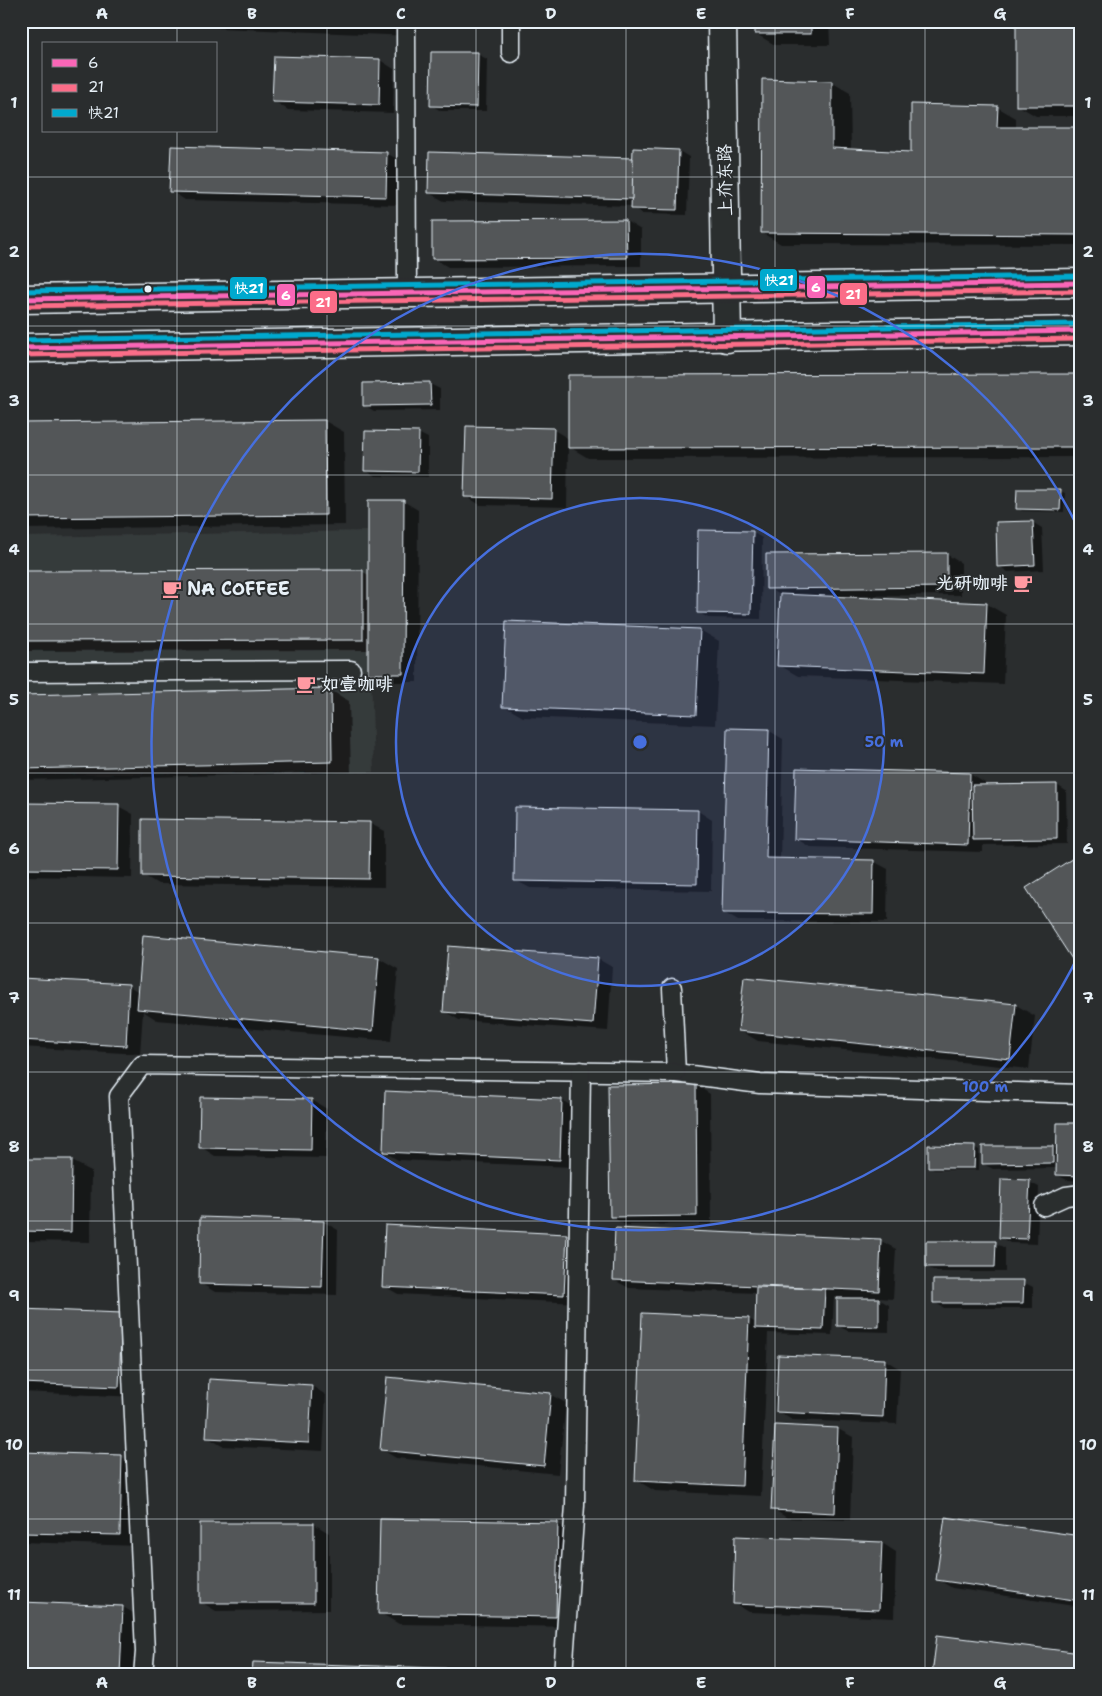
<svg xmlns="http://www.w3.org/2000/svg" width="1102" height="1696" font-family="'Shantell Sans','LXGW WenKai TC',sans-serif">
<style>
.built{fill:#363a3b}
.shadow{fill:#0007}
.building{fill:#535759;stroke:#e8f1f8}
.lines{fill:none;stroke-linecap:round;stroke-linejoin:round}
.service-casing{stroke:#e8f1f8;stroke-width:21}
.minor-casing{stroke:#e8f1f8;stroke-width:31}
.secondary-casing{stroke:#e8f1f8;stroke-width:31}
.service{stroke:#2a2d2e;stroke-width:18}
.minor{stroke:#2a2d2e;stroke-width:28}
.secondary{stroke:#2a2d2e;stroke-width:28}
.bus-1-casing{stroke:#2a2d2e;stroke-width:9}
.bus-2-casing{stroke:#2a2d2e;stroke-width:9}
.bus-3-casing{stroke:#2a2d2e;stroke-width:9}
.bus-1{stroke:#fa66b7;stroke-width:5}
.bus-2{stroke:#fb6d88;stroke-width:5}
.bus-3{stroke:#00a9ce;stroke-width:5}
.grid{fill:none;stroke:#e8f1f8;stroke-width:1;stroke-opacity:0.55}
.ring{fill:none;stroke:#466fde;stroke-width:2.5}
.bus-dot{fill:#e8f1f8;stroke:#2a2d2e;stroke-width:2}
.labels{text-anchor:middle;stroke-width:4;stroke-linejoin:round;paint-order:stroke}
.street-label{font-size:18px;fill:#e8f1f8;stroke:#2a2d2e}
.poi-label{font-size:18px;font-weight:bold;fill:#e8f1f8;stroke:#2a2d2e;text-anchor:start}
.centre{fill:#466fde;stroke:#2a2d2e;stroke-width:2.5}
.ring-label{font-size:15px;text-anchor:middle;font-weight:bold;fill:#466fde;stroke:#2a2d2e;stroke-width:4;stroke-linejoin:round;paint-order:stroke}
.line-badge{stroke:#2a2d2e;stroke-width:2}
.badge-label{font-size:14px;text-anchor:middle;font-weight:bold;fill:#fff}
.neatline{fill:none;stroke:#e8f1f8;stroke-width:2}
.grid-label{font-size:16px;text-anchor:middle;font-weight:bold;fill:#e8f1f8}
</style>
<rect width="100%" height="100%" fill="#2a2d2e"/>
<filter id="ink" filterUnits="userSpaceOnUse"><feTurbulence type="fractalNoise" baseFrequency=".02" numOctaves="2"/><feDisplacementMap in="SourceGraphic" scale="10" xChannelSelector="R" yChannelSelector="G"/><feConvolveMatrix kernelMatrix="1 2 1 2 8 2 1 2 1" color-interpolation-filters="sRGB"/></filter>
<g filter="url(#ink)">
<path class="built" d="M 367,531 L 374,772 L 21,775 L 21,537 Z"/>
<g class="shadow">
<path d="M 207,21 L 411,21 L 410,36 L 219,28 Z"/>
<path d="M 756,21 L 829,21 L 830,45 L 775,45 L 756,34 Z"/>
<path d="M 1081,21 L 1081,116 L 1036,116 L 1017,105 Z"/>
<path d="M 477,54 L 487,59 L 486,111 L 441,111 L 431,105 Z"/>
<path d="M 380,60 L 394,69 L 393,113 L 288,110 L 274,101 Z"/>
<path d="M 831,82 L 850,93 L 851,151 L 912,153 L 997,107 L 1016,118 L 1016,128 L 1081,128 L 1081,245 L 781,244 L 762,233 Z"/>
<path d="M 634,149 L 679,151 L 689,157 L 687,215 L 642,214 L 632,206 L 444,201 L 429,193 L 634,159 Z"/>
<path d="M 386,153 L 401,161 L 400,205 L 185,200 L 171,191 Z"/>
<path d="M 626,221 L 641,230 L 641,266 L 448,267 L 433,258 L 433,222 Z"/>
<path d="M 1081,375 L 1081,457 L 588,458 L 568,446 L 567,507 L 480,505 L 466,496 L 554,430 L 569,439 Z"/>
<path d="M 430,384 L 440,389 L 440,410 L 374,411 L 364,405 L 364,385 Z"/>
<path d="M 325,421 L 344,432 L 345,525 L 21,529 L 21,424 Z"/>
<path d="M 418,433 L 428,438 L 428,477 L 375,476 L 365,470 Z"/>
<path d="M 1060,491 L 1065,493 L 1064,512 L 1022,511 L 1018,508 Z"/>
<path d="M 403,501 L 418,510 L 417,682 L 384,682 L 369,673 L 369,650 L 21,651 L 21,573 L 363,572 L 369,575 Z"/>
<path d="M 1032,522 L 1042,528 L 1044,570 L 1008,572 L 999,566 Z"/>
<path d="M 752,532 L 762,538 L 761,619 L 708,618 L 698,612 Z"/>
<path d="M 946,554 L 961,563 L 961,595 L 840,596 L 840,598 L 987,604 L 1006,615 L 1003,684 L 798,676 L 779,665 L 782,596 L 768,588 Z"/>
<path d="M 700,630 L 719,641 L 715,725 L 523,717 L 504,706 Z"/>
<path d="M 330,690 L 349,701 L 351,772 L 21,780 L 21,696 Z"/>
<path d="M 768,730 L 783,739 L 780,859 L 873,861 L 888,869 L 887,922 L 738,921 L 723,912 Z"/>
<path d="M 797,769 L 970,774 L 985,783 L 985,786 L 1057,785 L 1066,791 L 1067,844 L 983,845 L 983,852 L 810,847 L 795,838 Z"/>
<path d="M 21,804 L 118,806 L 133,814 L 132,878 L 21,876 Z"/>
<path d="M 698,811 L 712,820 L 711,891 L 530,888 L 515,880 Z"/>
<path d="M 369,823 L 384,831 L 384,887 L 158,884 L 143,875 Z"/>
<path d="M 379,958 L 398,969 L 391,1041 L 157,1020 L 143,1011 L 140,1054 L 21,1047 L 21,979 L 129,986 L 139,992 Z"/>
<path d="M 598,959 L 612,967 L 608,1031 L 459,1020 L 444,1011 Z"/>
<path d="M 1016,1005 L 1035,1016 L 1029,1069 L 758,1041 L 739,1030 Z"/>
<path d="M 696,1085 L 710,1094 L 711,1224 L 625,1225 L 611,1216 Z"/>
<path d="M 312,1100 L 327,1109 L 326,1158 L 215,1156 L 201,1147 Z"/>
<path d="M 562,1100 L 576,1109 L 574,1167 L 398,1160 L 384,1152 Z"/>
<path d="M 1081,1125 L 1081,1181 L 1067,1180 L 1057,1175 L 1057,1168 L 993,1169 L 983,1164 L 1053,1147 L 1058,1150 Z"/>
<path d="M 974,1147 L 979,1150 L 979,1170 L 934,1170 L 929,1167 Z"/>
<path d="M 21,1160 L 72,1161 L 91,1171 L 90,1242 L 21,1241 Z"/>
<path d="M 1029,1182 L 1039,1187 L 1037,1244 L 1010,1243 L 1000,1237 Z"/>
<path d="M 324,1222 L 338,1230 L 337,1295 L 215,1292 L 200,1283 Z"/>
<path d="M 567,1235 L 581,1244 L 578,1303 L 398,1294 L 384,1286 Z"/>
<path d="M 881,1241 L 896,1249 L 893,1299 L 877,1298 L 889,1305 L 889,1332 L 848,1331 L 838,1326 L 850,1297 L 834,1297 L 832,1335 L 768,1333 L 761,1496 L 655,1491 L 636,1480 L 749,1319 L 756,1323 L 757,1293 L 629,1288 L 614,1280 Z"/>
<path d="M 995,1243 L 1005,1248 L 1005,1272 L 937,1272 L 927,1267 Z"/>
<path d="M 1023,1282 L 1033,1287 L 1033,1308 L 944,1308 L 934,1302 Z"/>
<path d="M 21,1311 L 122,1315 L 141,1326 L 138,1397 L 21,1392 Z"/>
<path d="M 885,1360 L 900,1369 L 897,1424 L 792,1420 L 777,1411 Z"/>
<path d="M 388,1378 L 551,1395 L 566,1403 L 558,1474 L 396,1458 L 381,1449 Z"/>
<path d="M 312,1386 L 326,1395 L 323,1451 L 222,1446 L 207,1437 Z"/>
<path d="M 838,1429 L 853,1437 L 850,1520 L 787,1518 L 773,1509 Z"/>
<path d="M 21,1454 L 122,1457 L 141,1468 L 138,1546 L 21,1542 Z"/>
<path d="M 201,1524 L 314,1524 L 329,1533 L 329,1610 L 216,1611 L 201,1602 Z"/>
<path d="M 558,1524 L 577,1535 L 575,1627 L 399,1624 L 380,1613 Z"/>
<path d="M 1081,1537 L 1081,1607 L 952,1588 L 937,1579 Z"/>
<path d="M 882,1543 L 896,1552 L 894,1618 L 749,1612 L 734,1603 Z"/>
<path d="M 123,1607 L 142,1618 L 139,1675 L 21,1675 Z"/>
</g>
<g class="building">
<path d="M 286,21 L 392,21 L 391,25 Z"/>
<rect x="755" y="21" width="56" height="13"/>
<rect x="1016" y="21" width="65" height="85"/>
<path d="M 431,52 L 478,52 L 477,107 L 430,106 Z"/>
<path d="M 274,56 L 380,59 L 379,105 L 272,102 Z"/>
<path d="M 762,79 L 832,81 L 832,148 L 911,152 L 911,104 L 998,106 L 997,127 L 1081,127 L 1081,235 L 761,233 Z"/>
<path d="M 171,146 L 387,152 L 386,197 L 169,192 Z"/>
<path d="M 633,148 L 679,150 L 677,210 L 631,209 Z"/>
<path d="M 429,152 L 633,158 L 632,199 L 428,193 Z"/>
<path d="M 626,220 L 627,258 L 432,259 L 432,221 Z"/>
<path d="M 1081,374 L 1081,447 L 568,448 L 568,375 Z"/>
<path d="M 430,382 L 431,405 L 363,406 L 363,383 Z"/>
<path d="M 325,420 L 326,515 L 21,518 L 21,423 Z"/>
<path d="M 466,426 L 554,428 L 552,499 L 464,497 Z"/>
<path d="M 365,431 L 419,432 L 418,472 L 364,471 Z"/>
<path d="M 1017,489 L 1061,489 L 1060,510 L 1016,509 Z"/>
<path d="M 368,500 L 404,500 L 403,674 L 368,674 Z"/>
<path d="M 1033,521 L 1035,565 L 997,567 L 996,522 Z"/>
<path d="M 698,530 L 753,531 L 751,614 L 697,613 Z"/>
<path d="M 947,553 L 947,587 L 766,589 L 766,554 Z"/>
<path d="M 363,570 L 363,640 L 21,641 L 21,571 Z"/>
<path d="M 780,594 L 987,603 L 984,674 L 777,666 Z"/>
<path d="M 506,621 L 700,629 L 696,715 L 502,707 Z"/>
<path d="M 331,688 L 332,762 L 21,769 L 21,695 Z"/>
<path d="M 727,728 L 769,729 L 766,858 L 874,860 L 873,914 L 722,913 Z"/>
<path d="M 796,768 L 970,773 L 968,845 L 794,839 Z"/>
<path d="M 1057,784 L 1057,839 L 973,840 L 972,785 Z"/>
<path d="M 21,803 L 119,804 L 118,870 L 21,869 Z"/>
<path d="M 515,807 L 698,810 L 697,884 L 514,881 Z"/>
<path d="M 142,819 L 370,822 L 369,879 L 142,876 Z"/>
<path d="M 1078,855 L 1081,859 L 1081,973 L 1026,888 Z"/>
<path d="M 143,935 L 379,957 L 373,1031 L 137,1009 Z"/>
<path d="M 448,946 L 598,958 L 593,1024 L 443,1012 Z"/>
<path d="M 744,977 L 1016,1004 L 1010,1059 L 738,1031 Z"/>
<path d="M 21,978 L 129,984 L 126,1046 L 21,1040 Z"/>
<path d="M 696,1084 L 697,1216 L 610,1217 L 608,1085 Z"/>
<path d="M 385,1091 L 562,1099 L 560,1160 L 383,1152 Z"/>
<path d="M 200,1097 L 312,1099 L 311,1150 L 199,1148 Z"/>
<path d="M 1057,1123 L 1081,1123 L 1081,1176 L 1056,1175 Z"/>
<path d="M 928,1145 L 975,1146 L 974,1168 L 928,1168 Z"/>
<path d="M 982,1146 L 1053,1146 L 1053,1163 L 982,1164 Z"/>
<path d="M 21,1159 L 72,1159 L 71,1232 L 21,1231 Z"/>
<path d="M 1001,1179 L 1030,1180 L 1027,1239 L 999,1238 Z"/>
<path d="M 200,1217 L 324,1221 L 322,1287 L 199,1284 Z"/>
<path d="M 385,1225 L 567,1234 L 564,1295 L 382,1287 Z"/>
<path d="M 615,1228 L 881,1239 L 879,1291 L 613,1280 Z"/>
<path d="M 926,1241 L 996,1241 L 995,1267 L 926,1267 Z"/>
<path d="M 933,1280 L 1024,1280 L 1023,1303 L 933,1303 Z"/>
<path d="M 756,1287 L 825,1289 L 823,1330 L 755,1328 Z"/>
<path d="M 837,1298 L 879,1298 L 879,1327 L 837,1326 Z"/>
<path d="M 21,1309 L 122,1313 L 119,1387 L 21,1383 Z"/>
<path d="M 642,1313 L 749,1318 L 742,1486 L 635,1481 Z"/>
<path d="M 778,1355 L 885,1359 L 883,1417 L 776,1412 Z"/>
<path d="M 387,1377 L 551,1393 L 544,1466 L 380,1450 Z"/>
<path d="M 209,1379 L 312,1385 L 309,1443 L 206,1438 Z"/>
<path d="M 775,1425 L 838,1428 L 835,1513 L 771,1510 Z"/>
<path d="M 21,1452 L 122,1455 L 120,1535 L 21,1533 Z"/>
<path d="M 945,1517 L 1081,1536 L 1081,1601 L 936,1580 Z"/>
<path d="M 380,1519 L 558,1522 L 556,1617 L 378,1614 Z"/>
<rect x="200" y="1523" width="114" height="80"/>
<path d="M 735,1536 L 882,1542 L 879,1610 L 733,1604 Z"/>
<path d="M 21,1602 L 123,1606 L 120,1675 L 21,1675 Z"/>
<path d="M 937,1635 L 1081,1653 L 1081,1675 L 932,1675 Z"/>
<path d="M 253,1662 L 533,1671 L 532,1675 L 252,1675 Z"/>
</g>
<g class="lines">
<g class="service-casing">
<g id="service">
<path d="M 406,21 L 407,294"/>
<path d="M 511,21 L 511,53"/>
<path d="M 21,672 L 351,670"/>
<path d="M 672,988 L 676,1073 L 760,1084 L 1081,1094"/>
<path d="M 1044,1206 L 1066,1196 L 1081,1194"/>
<path d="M 143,1675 L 145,1652 L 119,1096 L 142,1065 L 676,1073"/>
<path d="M 563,1675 L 575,1505 L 581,1071"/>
</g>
</g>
<g class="minor-casing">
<path id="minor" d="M 722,21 L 727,338"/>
</g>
<g class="secondary-casing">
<g id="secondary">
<path d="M 21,299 L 1081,283"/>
<path d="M 21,348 L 1081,331"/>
</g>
</g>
<use href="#service" class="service"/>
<use href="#minor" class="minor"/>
<use href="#secondary" class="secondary"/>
<g class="bus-1-casing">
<g id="bus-1">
<path d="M 21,299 L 1081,283"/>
<path d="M 21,348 L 1081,331"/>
</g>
</g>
<g class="bus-2-casing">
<g id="bus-2">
<path d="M 21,306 L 1081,291"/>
<path d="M 21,355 L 1081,339"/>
</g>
</g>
<g class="bus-3-casing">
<g id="bus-3">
<path d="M 21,291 L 1081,276"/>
<path d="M 21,340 L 1081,324"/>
</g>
</g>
<use href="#bus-1" class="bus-1"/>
<use href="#bus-2" class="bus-2"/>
<use href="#bus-3" class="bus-3"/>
</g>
</g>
<path class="grid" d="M 177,21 L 177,44M 327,21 L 327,1675M 476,21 L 476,1675M 626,21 L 626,1675M 775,21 L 775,1675M 925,21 L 925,1675M 177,131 L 177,1675M 21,177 L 1081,177M 21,326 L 1081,326M 21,475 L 1081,475M 21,624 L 1081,624M 21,773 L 1081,773M 21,923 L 1081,923M 21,1072 L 1081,1072M 21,1221 L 1081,1221M 21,1370 L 1081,1370M 21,1519 L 1081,1519"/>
<circle cx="640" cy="742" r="244" fill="#466fde" fill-opacity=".12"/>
<g class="ring">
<circle cx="640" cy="742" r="244"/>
<path d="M1080 952A488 488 0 1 1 1080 532"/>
</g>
<defs>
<g id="cafe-bare" transform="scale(1.5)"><path d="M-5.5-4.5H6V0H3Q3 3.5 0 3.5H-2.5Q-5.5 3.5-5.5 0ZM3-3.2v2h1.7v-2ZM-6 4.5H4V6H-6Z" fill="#ff9aa2" stroke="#2a2d2e" stroke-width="2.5" paint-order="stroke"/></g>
</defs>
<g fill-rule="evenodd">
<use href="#cafe-bare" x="1023" y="583"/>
<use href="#cafe-bare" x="172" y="589"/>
<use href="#cafe-bare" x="306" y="684"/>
</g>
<circle class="bus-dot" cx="148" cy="289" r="4.5"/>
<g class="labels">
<g class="street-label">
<text transform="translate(725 180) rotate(-91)" y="6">上夼东路</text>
</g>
<g class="poi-label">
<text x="1008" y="589" text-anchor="end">光研咖啡</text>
<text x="187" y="595">NA COFFEE</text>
<text x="321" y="690">如壹咖啡</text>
</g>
</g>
<circle cx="640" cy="742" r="8" class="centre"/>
<g class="ring-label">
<text x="884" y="747">50 m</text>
<text x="985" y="1092">100 m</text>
</g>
<g class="line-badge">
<rect x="759" y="268" width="39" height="24" rx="5" fill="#00a9ce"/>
<rect x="806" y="275" width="20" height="24" rx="5" fill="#fa66b7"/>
<rect x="229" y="276" width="39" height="24" rx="5" fill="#00a9ce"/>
<rect x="839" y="282" width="29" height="24" rx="5" fill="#fb6d88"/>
<rect x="276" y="283" width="20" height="24" rx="5" fill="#fa66b7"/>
<rect x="309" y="290" width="29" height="24" rx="5" fill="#fb6d88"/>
</g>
<g class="badge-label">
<text x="779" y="285">快21</text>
<text x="816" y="292">6</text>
<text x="249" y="293">快21</text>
<text x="853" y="299">21</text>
<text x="286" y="300">6</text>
<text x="323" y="307">21</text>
</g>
<rect width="1102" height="1696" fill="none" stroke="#2a2d2e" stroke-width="55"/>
<rect x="42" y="42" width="175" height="90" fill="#2a2d2e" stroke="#767b7f"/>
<rect x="52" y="59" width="25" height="8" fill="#fa66b7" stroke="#767b7f"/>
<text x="88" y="68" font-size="15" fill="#e8f1f8">6</text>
<rect x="52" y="84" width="25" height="8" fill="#fb6d88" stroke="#767b7f"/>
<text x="88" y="92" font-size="15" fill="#e8f1f8">21</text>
<rect x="52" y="109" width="25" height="8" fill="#00a9ce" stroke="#767b7f"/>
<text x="88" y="118" font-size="15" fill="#e8f1f8">快21</text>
<rect x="28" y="28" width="1046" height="1640" class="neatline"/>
<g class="grid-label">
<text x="102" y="19">A</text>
<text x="252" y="19">B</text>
<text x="401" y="19">C</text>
<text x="551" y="19">D</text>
<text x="701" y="19">E</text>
<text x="850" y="19">F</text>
<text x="1000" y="19">G</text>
<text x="14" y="108">1</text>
<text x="1088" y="108">1</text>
<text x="14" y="257">2</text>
<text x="1088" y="257">2</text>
<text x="14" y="406">3</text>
<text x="1088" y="406">3</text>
<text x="14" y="555">4</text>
<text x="1088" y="555">4</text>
<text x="14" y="705">5</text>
<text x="1088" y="705">5</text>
<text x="14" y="854">6</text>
<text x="1088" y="854">6</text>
<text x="14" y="1003">7</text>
<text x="1088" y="1003">7</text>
<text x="14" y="1152">8</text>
<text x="1088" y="1152">8</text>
<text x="14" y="1301">9</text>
<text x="1088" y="1301">9</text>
<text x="14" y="1450">10</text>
<text x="1088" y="1450">10</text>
<text x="14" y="1600">11</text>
<text x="1088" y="1600">11</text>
<text x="102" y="1688">A</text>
<text x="252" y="1688">B</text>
<text x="401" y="1688">C</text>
<text x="551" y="1688">D</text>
<text x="701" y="1688">E</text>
<text x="850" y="1688">F</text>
<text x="1000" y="1688">G</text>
</g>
</svg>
